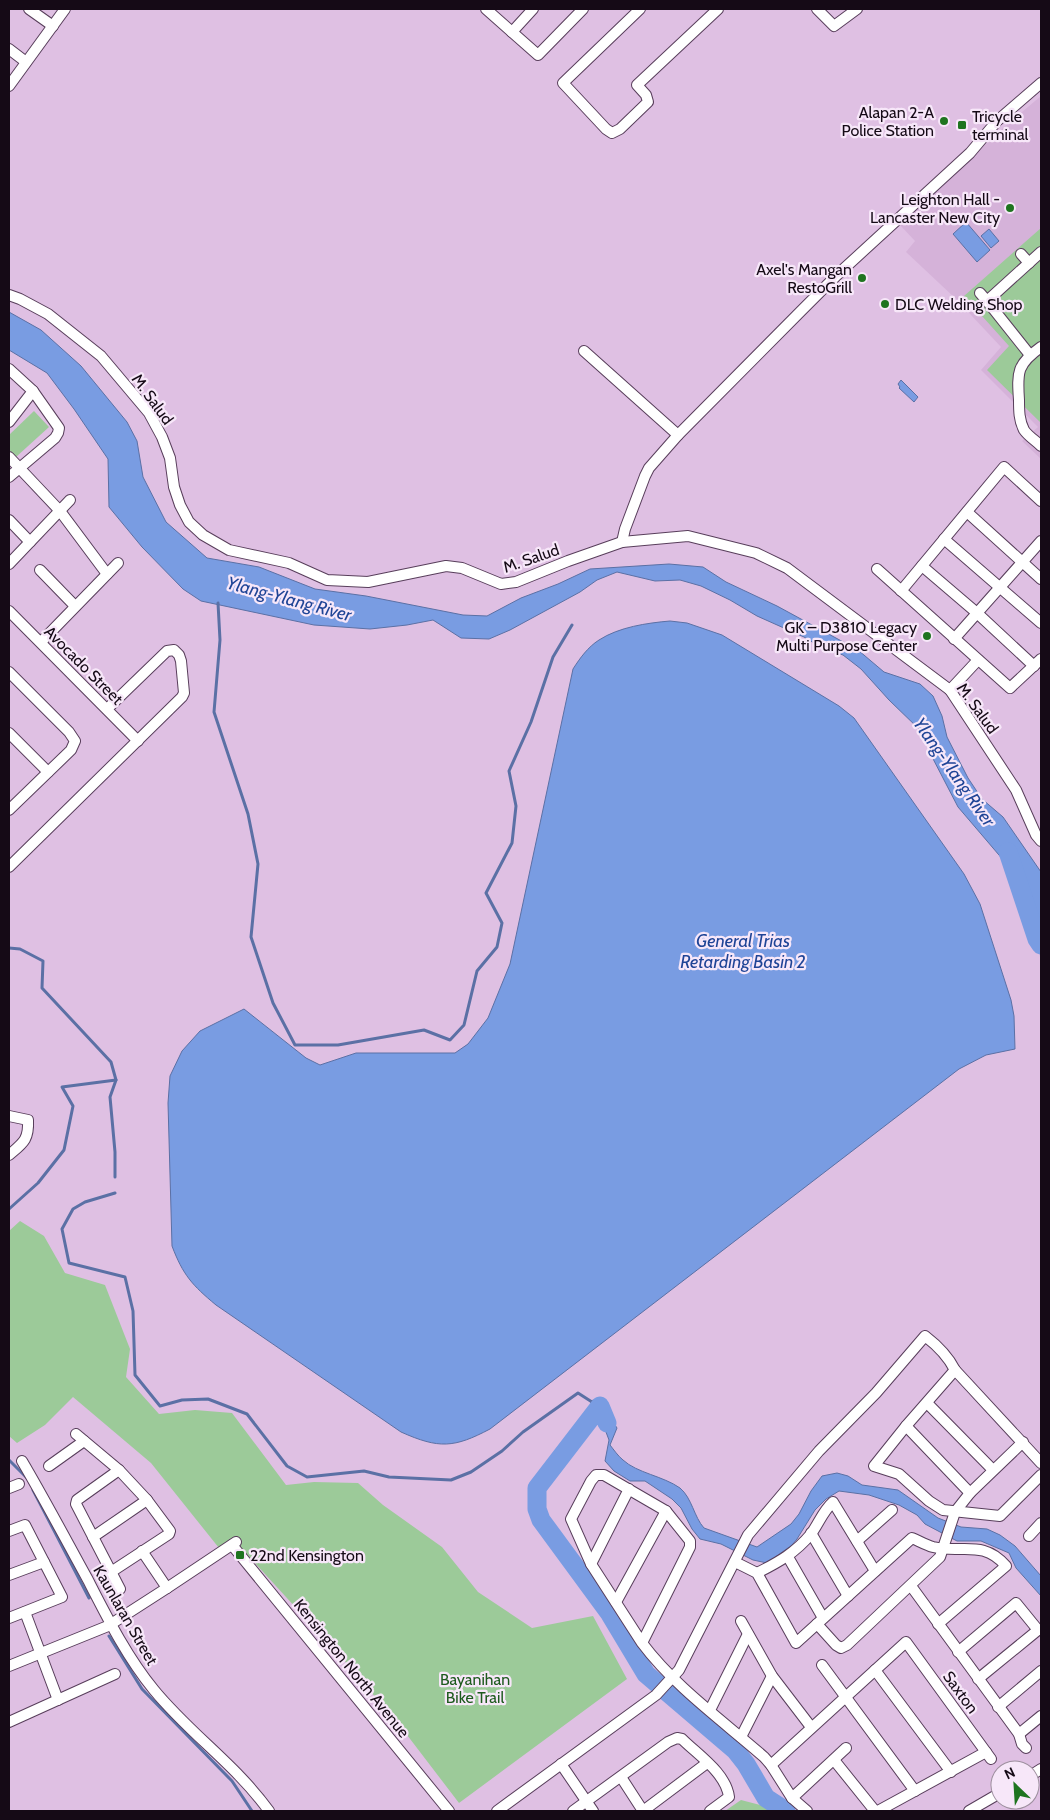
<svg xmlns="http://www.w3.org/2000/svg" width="1050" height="1820" font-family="Cabin,sans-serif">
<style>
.built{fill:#d5b2d9}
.green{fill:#9cca99}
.water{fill:#799ce2;stroke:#5b70a5}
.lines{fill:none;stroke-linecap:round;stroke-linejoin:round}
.stream{stroke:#5b70a5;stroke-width:3}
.river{stroke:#799ce2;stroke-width:19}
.minor-casing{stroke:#583e5b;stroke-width:12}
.minor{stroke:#fff;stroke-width:10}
.poi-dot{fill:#1e741f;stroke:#f7e7f9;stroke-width:2}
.labels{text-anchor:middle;stroke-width:4.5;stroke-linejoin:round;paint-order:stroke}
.poi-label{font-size:16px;fill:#150a16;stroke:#f7e7f9;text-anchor:end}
.street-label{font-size:16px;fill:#150a16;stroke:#f7e7f9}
.park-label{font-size:16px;fill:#1d5a1d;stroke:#f7e7f9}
.water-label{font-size:18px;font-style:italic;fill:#1f4496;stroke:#f7e7f9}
</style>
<rect width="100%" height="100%" fill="#dfc0e3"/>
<path class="built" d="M 1041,96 L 1041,459 L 1022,441 L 1038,427 L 981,370 L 1001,347 L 956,299 L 906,252 L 915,241 L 899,224 L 1003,128 Z"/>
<g class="green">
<path d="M 1041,228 L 1041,423 L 987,370 L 1009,346 L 964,296 Z"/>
<path d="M 34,411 L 49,427 L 16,457 L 9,450 L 9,435 Z"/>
<path d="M 20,1221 L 44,1236 L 65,1273 L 105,1285 L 130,1349 L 126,1377 L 159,1414 L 195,1410 L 232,1413 L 286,1485 L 314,1482 L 358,1483 L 383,1505 L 442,1547 L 478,1592 L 532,1628 L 593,1616 L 627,1679 L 459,1803 L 404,1731 L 349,1666 L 232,1538 L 219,1548 L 151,1463 L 73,1397 L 45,1425 L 17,1443 L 9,1436 L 9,1231 Z"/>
<path d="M 741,1800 L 768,1807 L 773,1811 L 725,1811 Z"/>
</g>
<g class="water">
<path d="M 966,222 L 990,250 L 977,262 L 953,234 Z"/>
<path d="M 989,229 L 999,241 L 991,248 L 981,236 Z"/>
<path d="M 9,312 L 41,330 L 81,366 L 127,422 L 137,441 L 143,477 L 166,522 L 207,558 L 259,567 L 315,589 L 366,596 L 463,615 L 487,616 L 521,598 L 558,584 L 590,569 L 669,564 L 703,567 L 726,582 L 777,606 L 858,650 L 884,672 L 920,684 L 933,696 L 942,716 L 947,737 L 968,778 L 982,799 L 1003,817 L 1041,872 L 1041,976 L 1040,939 L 1032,897 L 1022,882 L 958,807 L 930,753 L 928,741 L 920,730 L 889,700 L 861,669 L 843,655 L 822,648 L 804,637 L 757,616 L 730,600 L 701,586 L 680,580 L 655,581 L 617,572 L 597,580 L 580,592 L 510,630 L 489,639 L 461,638 L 433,620 L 407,625 L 370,629 L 314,625 L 201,601 L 183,589 L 142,547 L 109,507 L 108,459 L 74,409 L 47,373 L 9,350 Z"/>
<path d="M 901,380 L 918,397 L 914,402 L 899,388 L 900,387 L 898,384 Z"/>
<path d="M 670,621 L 687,623 L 722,635 L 839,706 L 854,718 L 964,874 L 980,904 L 1011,1000 L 1014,1016 L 1015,1049 L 986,1055 L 959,1069 L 490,1429 C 454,1448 439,1449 401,1432 L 216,1305 C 192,1285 183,1275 172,1246 L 168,1103 L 170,1076 L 182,1051 L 200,1031 L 244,1009 L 306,1058 L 320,1065 L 356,1053 L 455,1053 L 468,1044 L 488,1018 L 510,964 L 573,669 C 580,658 588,647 599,640 C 619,627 647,623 670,621 Z"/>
<path d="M 598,1399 L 617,1428 L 610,1445 C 614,1450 618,1456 623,1460 C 637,1473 663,1476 680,1488 C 692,1498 694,1517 704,1528 L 757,1547 L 791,1524 L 799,1514 L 811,1491 L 822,1476 L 837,1473 L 848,1476 L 862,1485 L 898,1490 L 938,1518 L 961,1527 L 987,1529 L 1000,1535 L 1015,1546 L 1041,1576 L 1041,1596 L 1016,1568 L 1009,1553 L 981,1541 L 957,1541 L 925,1524 L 917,1515 L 899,1505 L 869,1495 L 839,1491 L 826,1499 L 815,1510 L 797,1539 L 792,1545 L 767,1563 L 753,1560 L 721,1544 L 700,1539 L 692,1529 L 681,1508 L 672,1499 L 645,1481 L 630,1481 L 614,1471 L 605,1461 L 609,1440 L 603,1424 L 590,1401 Z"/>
</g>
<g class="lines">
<g class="stream">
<path d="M 218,603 L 220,640 L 214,712 L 248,814 L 258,864 L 251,937 L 273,1003 L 295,1045 L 338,1045 L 424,1030 L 450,1040 L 464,1025 L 477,971 L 497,947 L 502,923 L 486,893 L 512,843 L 516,806 L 509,771 L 531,722 L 553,657 L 572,625"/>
<path d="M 9,948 L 20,949 L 43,961 L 42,988 L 111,1062 L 116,1080 L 110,1097 L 115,1152 L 115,1177"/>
<path d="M 115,1193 L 85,1202 L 73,1209 L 62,1229 L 69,1263 L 125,1277 L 133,1311 L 135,1375 L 160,1406 L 182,1400 L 208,1399 L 247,1414 L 287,1466 L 307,1477 L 364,1471 L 389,1477 L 451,1480 L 471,1472 L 502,1451 L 523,1432 L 578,1393 L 592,1402"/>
<path d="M 9,1209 L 38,1183 L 64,1150 L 73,1106 L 62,1087 L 116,1080"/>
<path d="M 9,1460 L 27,1478"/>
<path d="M 33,1490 L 89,1598"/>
<path d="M 109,1636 L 142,1689 L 232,1781 L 252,1811"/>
</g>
<g class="river">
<path d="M 1008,852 L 1037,939 L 1041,945"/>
<path d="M 607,1423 L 600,1406 L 537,1488 L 537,1509 L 541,1520 L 610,1614 L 646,1674 L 735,1750 L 746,1764 L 766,1798 L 786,1811"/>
</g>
<g class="minor-casing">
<g id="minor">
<path d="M 29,9 L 53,26"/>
<path d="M 486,9 L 538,55 L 583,9"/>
<path d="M 640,9 L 563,83 L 606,129 L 612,133 L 620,129 L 648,102 L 646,95 L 637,85 L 718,9"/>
<path d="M 817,9 L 834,26 L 857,9"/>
<path d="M 512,32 L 533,9"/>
<path d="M 9,49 L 26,62"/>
<path d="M 9,86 L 65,9"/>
<path d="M 1021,254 L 1029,263"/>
<path d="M 980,293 L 987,301"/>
<path d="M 9,295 L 20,299 L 48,314 L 101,356 L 149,413 L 162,437 L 170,458 L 174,487 L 180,505 L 189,522 L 203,535 L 229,550 L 289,563 L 327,580 L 368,582 L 446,566 L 462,568 L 501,584 L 516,582 L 568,561 L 622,542 L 688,536 L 756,553 L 787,568 L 950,690 L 1016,790 L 1036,835 L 1041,841"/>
<path d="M 1041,347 C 1017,364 1017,372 1019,400 C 1019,411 1019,420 1024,430 C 1028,436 1036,441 1041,446"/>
<path d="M 584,351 L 678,435"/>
<path d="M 1030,355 L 987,301 L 1041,252"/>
<path d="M 9,369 L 33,391 L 59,428 L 58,433 L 55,438 L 9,477"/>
<path d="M 9,422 L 33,391"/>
<path d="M 9,457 L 60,511 L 107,574"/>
<path d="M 967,512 L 1041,579"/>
<path d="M 9,520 L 30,542"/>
<path d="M 944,539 L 1041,623"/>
<path d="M 622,542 L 625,529 L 645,476 L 649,468 L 678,435 L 802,310 L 837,275 L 970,153 L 997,121 L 1041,83"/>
<path d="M 9,564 L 70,500"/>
<path d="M 922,566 L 977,613 L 1034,666"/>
<path d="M 877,569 L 1010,688 L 1041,659"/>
<path d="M 40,570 L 75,606"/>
<path d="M 901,591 L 1004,467 L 1041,501"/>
<path d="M 9,611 L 138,741"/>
<path d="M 954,639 L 1041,541"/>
<path d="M 41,642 L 118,563"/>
<path d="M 9,672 L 69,732 L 75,741 L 71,750 L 9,810"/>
<path d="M 950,690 L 978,660"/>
<path d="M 9,733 L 48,772"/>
<path d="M 9,867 L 182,697 L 184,693 L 181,661 L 179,655 L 174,650 L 167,651 L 107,709"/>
<path d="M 9,1116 L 28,1120 C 29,1140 23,1143 9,1155"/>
<path d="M 955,1370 L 906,1426 L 874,1466 L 899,1474 L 929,1501 L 943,1510 L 1000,1516 L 1041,1475"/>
<path d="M 927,1403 L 993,1470"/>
<path d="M 906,1426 L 970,1493"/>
<path d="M 76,1434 L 119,1470 L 147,1500 L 170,1531 L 169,1534 L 111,1572"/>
<path d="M 22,1461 C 45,1500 66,1540 88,1580 C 108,1619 127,1657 154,1690 C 190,1734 236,1765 269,1811"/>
<path d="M 49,1466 L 84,1441"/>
<path d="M 119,1470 L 77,1500 L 76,1504 L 120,1589"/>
<path d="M 9,1488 L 19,1484"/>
<path d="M 9,1531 L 25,1525 L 62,1597 L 9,1618"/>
<path d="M 811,1533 L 848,1596"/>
<path d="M 1029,1536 L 1041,1523"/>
<path d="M 93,1537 L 147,1500"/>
<path d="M 857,1541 L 892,1510"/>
<path d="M 232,1545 L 449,1811"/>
<path d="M 142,1551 L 167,1588"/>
<path d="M 788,1557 L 823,1618"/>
<path d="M 735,1562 L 757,1573 L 796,1643 L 912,1538 C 919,1541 926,1545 933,1547 C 961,1554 983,1539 1006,1566 L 938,1624"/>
<path d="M 591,1564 L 629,1489"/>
<path d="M 757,1573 C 779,1562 795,1553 811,1534 C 819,1523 823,1511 833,1502 L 875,1571"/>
<path d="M 9,1575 L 44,1562"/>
<path d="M 911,1586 L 1019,1734 L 1022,1744 L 1026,1748"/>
<path d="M 616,1602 L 666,1511"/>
<path d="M 25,1612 L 58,1700"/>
<path d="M 741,1621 L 772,1676 L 811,1727"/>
<path d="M 817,1624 L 836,1645 L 841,1648 L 847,1645 L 940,1557 L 955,1512 L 970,1493 L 1023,1442"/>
<path d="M 642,1643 L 690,1547 L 690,1541 L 666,1511 L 604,1475 L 596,1475 L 591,1481 L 571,1519 L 591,1564 L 642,1643 C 675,1687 723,1721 764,1757 L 771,1765 L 792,1798 L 807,1811"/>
<path d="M 958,1652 L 1016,1603 L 1038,1630 L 1041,1630"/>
<path d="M 822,1665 L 915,1791"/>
<path d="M 9,1666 L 108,1626 L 167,1588 L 236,1542"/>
<path d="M 875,1670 L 951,1772"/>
<path d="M 978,1679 L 1038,1630"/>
<path d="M 998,1707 L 1041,1671"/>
<path d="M 710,1710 L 748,1634"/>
<path d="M 9,1722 L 115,1674"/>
<path d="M 1019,1734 L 1041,1716"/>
<path d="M 741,1737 L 772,1676"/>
<path d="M 834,1760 L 875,1811"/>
<path d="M 561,1764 L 593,1811"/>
<path d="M 771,1765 L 906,1642 L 991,1759"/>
<path d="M 1030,1776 L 1041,1769"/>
<path d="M 621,1777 L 643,1811"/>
<path d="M 792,1798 L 846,1748"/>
<path d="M 497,1811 L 656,1695 L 679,1670 L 748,1535 L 819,1451 L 876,1393 L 925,1336 C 938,1346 948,1356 955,1370 L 1041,1463"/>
<path d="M 573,1811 L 668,1742 L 677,1738 L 682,1739 C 698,1755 726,1773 729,1797 L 710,1811"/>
<path d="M 643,1811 L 707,1763"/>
<path d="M 878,1811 L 986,1752"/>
<path d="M 969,1811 L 1000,1793"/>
</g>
</g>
<use href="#minor" class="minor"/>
</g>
<g class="poi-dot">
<circle cx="944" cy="121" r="5"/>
<rect x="957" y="120" width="10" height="10" rx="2.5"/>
<circle cx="1010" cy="208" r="5"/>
<circle cx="862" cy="278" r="5"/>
<circle cx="885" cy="304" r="5"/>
<circle cx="927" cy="636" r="5"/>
<rect x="235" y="1550" width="10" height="10" rx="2.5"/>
</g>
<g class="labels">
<g class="poi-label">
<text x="934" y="118">Alapan 2-A<tspan x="934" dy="18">Police Station</tspan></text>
<text x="972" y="122" text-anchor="start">Tricycle<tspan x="972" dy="18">terminal</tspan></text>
<text x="1000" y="205">Leighton Hall -<tspan x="1000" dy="18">Lancaster New City</tspan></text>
<text x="852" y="275">Axel's Mangan<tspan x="852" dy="18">RestoGrill</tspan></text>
<text x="895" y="310" text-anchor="start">DLC Welding Shop</text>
<text x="917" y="633">GK – D3810 Legacy<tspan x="917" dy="18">Multi Purpose Center</tspan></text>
<text x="250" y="1561" text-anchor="start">22nd Kensington</text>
</g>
<g class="street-label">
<text transform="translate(153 399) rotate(54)" y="6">M. Salud</text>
<text transform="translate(531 558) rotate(-19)" y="6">M. Salud</text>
<text transform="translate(84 665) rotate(45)" y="6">Avocado Street</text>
<text transform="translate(978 708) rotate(54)" y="6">M. Salud</text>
<text transform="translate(126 1615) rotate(60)" y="6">Kaunlaran Street</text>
<text transform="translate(352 1668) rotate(51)" y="6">Kensington North Avenue</text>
<text transform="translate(961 1692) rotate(54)" y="6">Saxton</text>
</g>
<g class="park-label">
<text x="475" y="1685">Bayanihan<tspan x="475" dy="18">Bike Trail</tspan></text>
</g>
<g class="water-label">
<text transform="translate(289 599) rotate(15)" y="6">Ylang-Ylang River</text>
<text transform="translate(954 772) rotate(55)" y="6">Ylang-Ylang River</text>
<text x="743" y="947">General Trias<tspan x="743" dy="21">Retarding Basin 2</tspan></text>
</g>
</g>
<rect width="1050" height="1820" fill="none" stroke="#150a16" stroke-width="20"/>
<g transform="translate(1015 1785) rotate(335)"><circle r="24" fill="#f7e7f9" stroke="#9d8f9e"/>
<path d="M0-4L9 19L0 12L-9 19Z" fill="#1e741f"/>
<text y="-8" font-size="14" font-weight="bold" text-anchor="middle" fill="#150a16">N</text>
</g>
</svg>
